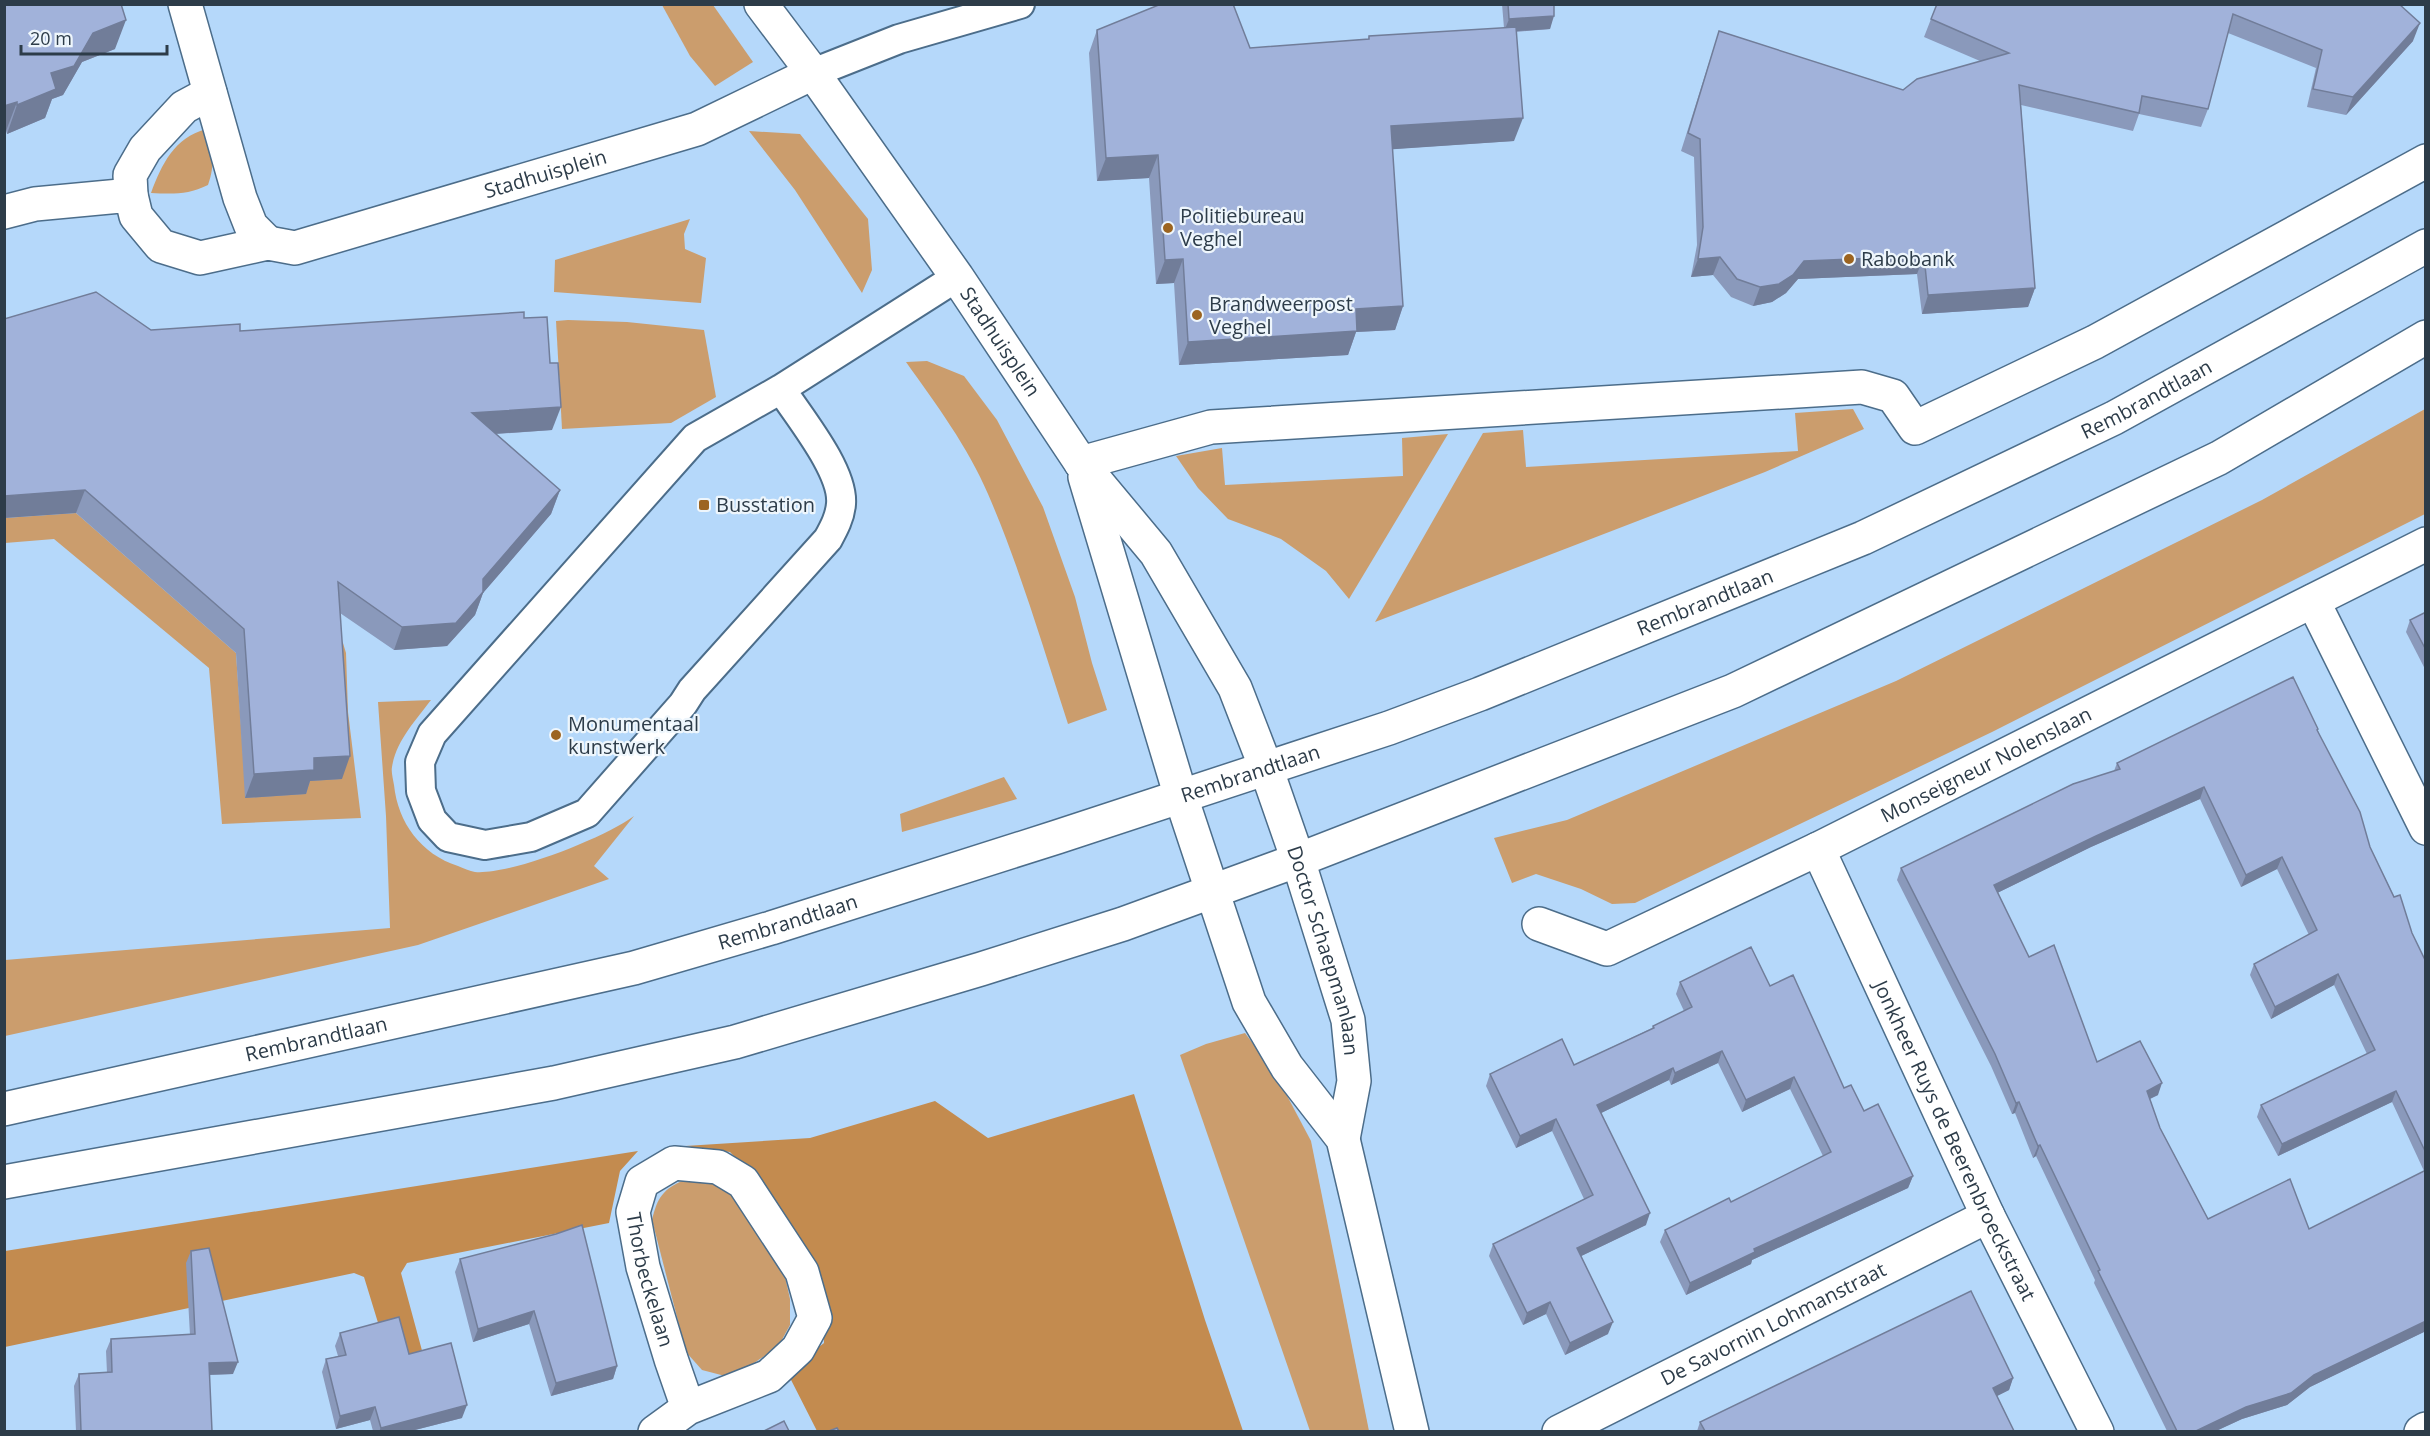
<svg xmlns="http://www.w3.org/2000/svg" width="2430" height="1436" font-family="'Open Sans',sans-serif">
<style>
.green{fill:#cb9d6d}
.forest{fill:#c38b4f}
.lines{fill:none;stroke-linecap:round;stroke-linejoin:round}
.lane-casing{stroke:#4c6d8a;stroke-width:32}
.street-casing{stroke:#4c6d8a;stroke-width:36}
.secondary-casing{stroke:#4c6d8a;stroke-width:36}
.lane{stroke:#fff;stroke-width:28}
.street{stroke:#fff;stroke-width:33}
.secondary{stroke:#fff;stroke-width:33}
.wall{fill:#8a99bb;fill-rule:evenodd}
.shaded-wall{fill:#717d99}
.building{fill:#a1b2da;stroke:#717d99;stroke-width:1.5}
.poi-dot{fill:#9c6420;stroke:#eef6fc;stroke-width:2}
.labels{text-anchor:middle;stroke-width:4.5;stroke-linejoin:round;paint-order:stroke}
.street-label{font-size:20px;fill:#2d3c49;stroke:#eef6fc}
.poi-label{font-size:20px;fill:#2d3c49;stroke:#eef6fc;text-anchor:start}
</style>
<rect width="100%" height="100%" fill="#b5d8fa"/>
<g class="green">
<path d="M 662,5 L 713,5 L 753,62 L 715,86 L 690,56 Z"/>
<path d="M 206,129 C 212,151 216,163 208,185 C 188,195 172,194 151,193 C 162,164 174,138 206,129 Z"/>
<path d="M 749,131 L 800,134 L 868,219 L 872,270 L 862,293 L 795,190 Z"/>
<path d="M 690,219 L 684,234 L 685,249 L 706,258 L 701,303 L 554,292 L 555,260 Z"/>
<path d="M 568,320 L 627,322 L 704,330 L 716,397 L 671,423 L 562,429 L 556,321 Z"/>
<path d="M 927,361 L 964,376 L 997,420 L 1043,507 L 1075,597 L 1092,663 L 1107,710 L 1068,724 C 1043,647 1020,568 988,494 C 968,447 936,404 906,362 Z"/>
<path d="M 1853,409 L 1864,429 L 1765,472 L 1375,622 L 1483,433 L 1523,430 L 1526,467 L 1798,451 L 1795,413 Z"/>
<path d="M 2425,409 L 2425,514 L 1992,732 L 1635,903 L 1612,904 L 1581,889 L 1536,874 L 1512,883 L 1494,838 L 1567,820 L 1896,681 L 2262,500 Z"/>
<path d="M 1448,434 L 1349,599 L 1326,571 L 1281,539 L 1228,519 L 1198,488 L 1176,456 L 1222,448 L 1225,485 L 1403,476 L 1402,438 Z"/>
<path d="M 76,513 L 236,653 L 246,798 L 339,639 L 343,643 L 346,653 L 348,712 L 361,818 L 222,824 L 209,668 L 54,539 L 5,543 L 5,518 Z"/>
<path d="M 431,700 C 416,720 396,741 392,767 C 391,772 393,779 394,785 C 398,823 421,854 458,866 C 463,868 470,871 475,872 C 511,875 604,838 634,816 L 594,866 L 609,879 L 418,945 L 5,1036 L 5,960 L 390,928 L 386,816 L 378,702 Z"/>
<path d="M 1004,777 L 1017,799 L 902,832 L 900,814 Z"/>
<path d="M 1245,1033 L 1275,1073 L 1311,1141 L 1369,1431 L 1310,1431 L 1180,1055 L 1206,1044 Z"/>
<path d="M 684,1180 L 708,1180 L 727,1187 L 784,1272 L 790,1299 L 790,1325 L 778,1347 L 739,1373 L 725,1376 L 702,1370 L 686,1352 L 652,1220 C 657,1198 663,1189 684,1180 Z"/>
</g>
<g class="forest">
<path d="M 1134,1094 L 1205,1320 L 1243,1431 L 817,1431 L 787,1372 L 824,1343 L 822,1291 L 749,1172 L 730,1152 L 685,1146 L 810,1138 L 935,1101 L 988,1138 Z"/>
<path d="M 638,1151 L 620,1171 L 609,1223 L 407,1263 L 401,1273 L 440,1417 L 402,1401 L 364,1277 L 354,1273 L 5,1347 L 5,1251 Z"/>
</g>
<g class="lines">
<g class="lane-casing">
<g id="lane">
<path d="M 813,73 L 899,39 L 1020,4"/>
<path d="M 781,389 C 799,417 844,471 841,504 C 840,517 834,528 828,539 L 692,690 L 683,704 L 587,813 L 531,837 L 485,845 L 448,837 L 432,820 L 421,791 L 420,762 L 432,734 L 695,438 L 781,389 L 957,277"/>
</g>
</g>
<g class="street-casing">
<g id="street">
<path d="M 185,4 L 240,198 L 251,226 L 268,243"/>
<path id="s1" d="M 761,4 L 813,73 L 957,277 L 1081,463 L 1156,553 L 1235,688 L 1266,768"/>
<path d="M 131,195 L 130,175 L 145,149 L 184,107 L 210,93"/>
<path id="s2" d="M 4,212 L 35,204 L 131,195 L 136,216 L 161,246 L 200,258 L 268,243 L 295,248 L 697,129 L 813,73"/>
<path d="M 1081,463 L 1211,427 L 1862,387 L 1893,396 L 1915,428 L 2095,342 L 2426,161"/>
<path d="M 1085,477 L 1181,797"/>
<path d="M 2313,601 L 2426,828"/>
<path id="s3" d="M 1818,849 L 1988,1216 L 2097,1432"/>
<path id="s4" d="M 1539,924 L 1607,949 L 1818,849 L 2426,544"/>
<path id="s5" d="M 655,1432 L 688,1408 L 769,1376 L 798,1349 L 815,1318 L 802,1272 L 743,1182 L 718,1167 L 674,1163 L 642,1182 L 633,1212 L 643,1267 L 671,1359 L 688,1408"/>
<path id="s6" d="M 1559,1432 L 1988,1216"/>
<path d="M 2421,1432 L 2426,1429"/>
</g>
</g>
<g class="secondary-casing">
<g id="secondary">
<path id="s7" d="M 1266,768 L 1298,860 L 1348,1020 L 1354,1081 L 1343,1139"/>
<path d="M 1181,797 L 1249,1002 L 1287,1067 L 1343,1139 L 1412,1432"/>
<path id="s8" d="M 4,1109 L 634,968 L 771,928 L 1057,837 L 1389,728 L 1480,694 L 1863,538 L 2114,418 L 2426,246"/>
<path d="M 4,1182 L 554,1083 L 735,1042 L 981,969 L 1123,924 L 1298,860 L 1733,691 L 2219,458 L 2426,337"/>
</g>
</g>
<use href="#lane" class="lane"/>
<use href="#street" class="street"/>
<use href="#secondary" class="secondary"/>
</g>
<g class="wall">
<path d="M 4,4 L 115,49 L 82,62 L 63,95 L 52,99 L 45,118 L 7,134 L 6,131 L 4,132 Z"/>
<path d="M 1502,4 L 1554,4 L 1550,29 L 1516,32 L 1514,141 L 1392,149 L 1403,306 L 1395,330 L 1356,332 L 1348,355 L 1179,365 L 1174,283 L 1156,284 L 1149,178 L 1097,181 L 1089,53 L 1097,30 L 1250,48 L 1368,40 L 1369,36 L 1504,28 Z"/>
<path d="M 2399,4 L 2413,41 L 2346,115 L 2307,107 L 2316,68 L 2228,33 L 2208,109 L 2201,127 L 2139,114 L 2133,131 L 2021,105 L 2035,288 L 2028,307 L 1922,314 L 1917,274 L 1798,279 L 1786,293 L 1772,302 L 1753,306 L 1731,297 L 1713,275 L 1691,277 L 1697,245 L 1694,157 L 1681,151 L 1713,50 L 1719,31 L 1903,90 L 1980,61 L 1924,37 L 1931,19 Z"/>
<path d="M 524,318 L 552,430 L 496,434 L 560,490 L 551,514 L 483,593 L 475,615 L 447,646 L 394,650 L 340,613 L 342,779 L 310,781 L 306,794 L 245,798 L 236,653 L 76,513 L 4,518 L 151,330 L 240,331 Z"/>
<path d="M 2426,612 L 2426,671 L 2406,632 L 2410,620 Z"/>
<path d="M 2318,729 L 2318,731 L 2370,847 L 2426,962 L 2426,1331 L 2310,1387 L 2287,1405 L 2242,1419 L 2216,1431 L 2167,1431 L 2094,1283 L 2095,1280 L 2036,1156 L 2033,1158 L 2015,1113 L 2012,1114 L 1991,1066 L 1897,880 L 1901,868 L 2114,771 L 2117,763 ZM 2200,799 L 2241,887 L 2277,869 L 2309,935 L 2254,964 L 2250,975 L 2271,1019 L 2334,985 L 2367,1054 L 2261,1105 L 2257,1117 L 2278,1156 L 2392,1102 L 2424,1171 L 2309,1229 L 2208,1219 L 2160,1128 L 2150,1099 L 2158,1095 L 2097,1062 L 2029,957 L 1997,893 L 2091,847 Z"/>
<path d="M 1680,982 L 1770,986 L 1844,1088 L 1864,1111 L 1913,1176 L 1908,1188 L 1752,1260 L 1751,1264 L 1686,1295 L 1660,1242 L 1665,1230 L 1731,1202 L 1823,1156 L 1790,1089 L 1742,1112 L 1718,1063 L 1671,1085 L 1669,1080 L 1601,1113 L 1646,1225 L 1581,1256 L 1608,1334 L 1565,1355 L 1546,1314 L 1523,1325 L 1489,1256 L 1493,1244 L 1584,1199 L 1552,1131 L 1516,1148 L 1486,1086 L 1490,1074 L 1574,1065 L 1652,1028 L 1653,1026 L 1684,1011 L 1676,994 Z"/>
<path d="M 191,1251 L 233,1374 L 209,1375 L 212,1431 L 76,1431 L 74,1386 L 79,1374 L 107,1373 L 106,1351 L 111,1339 L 190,1335 L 186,1263 Z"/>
<path d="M 460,1259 L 617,1366 L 613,1379 L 551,1396 L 529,1324 L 473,1342 L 455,1272 Z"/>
<path d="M 340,1333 L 409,1354 L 462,1418 L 411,1431 L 373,1431 L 370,1420 L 336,1429 L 322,1372 L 326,1359 L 338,1356 L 335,1346 Z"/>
<path d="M 2013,1378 L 2009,1390 L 1997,1396 L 2014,1431 L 1697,1431 L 1700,1422 Z"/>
</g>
<g class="shaded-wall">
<path d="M 1554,16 L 1550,29 L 1504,32 L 1509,19 Z"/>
<path d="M 126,20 L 115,49 L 82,62 L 63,95 L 52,99 L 45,118 L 7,134 L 17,105 L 93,33 Z"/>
<path d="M 2420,23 L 2413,41 L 2346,115 L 2353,97 Z"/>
<path d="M 17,102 L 6,131 L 4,132 L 4,106 Z"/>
<path d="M 1523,118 L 1514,141 L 1382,150 L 1391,126 Z"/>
<path d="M 1158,155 L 1149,178 L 1097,181 L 1106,158 Z"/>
<path d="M 1924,256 L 1917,274 L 1798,279 L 1786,293 L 1772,302 L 1753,306 L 1760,287 L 1804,261 Z"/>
<path d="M 1720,257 L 1713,275 L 1691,277 L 1698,259 Z"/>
<path d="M 1183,259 L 1174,283 L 1156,284 L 1165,260 Z"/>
<path d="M 2035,288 L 2028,307 L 1922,314 L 1928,295 Z"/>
<path d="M 1403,306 L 1395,330 L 1356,332 L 1348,355 L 1179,365 L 1188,342 L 1356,309 Z"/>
<path d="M 561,407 L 552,430 L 463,436 L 472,413 Z"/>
<path d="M 85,490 L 76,513 L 4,518 L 4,496 Z"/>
<path d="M 560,490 L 551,514 L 483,593 L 475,615 L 447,646 L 394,650 L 402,627 L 483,579 Z"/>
<path d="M 350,756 L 342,779 L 310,781 L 306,794 L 245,798 L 254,774 L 314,758 Z"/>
<path d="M 2204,787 L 2200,799 L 2091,847 L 1989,897 L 1994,885 L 2096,836 Z"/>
<path d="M 2282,857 L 2277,869 L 2241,887 L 2246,875 Z"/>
<path d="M 2338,974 L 2334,985 L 2271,1019 L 2275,1007 Z"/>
<path d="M 1722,1051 L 1718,1063 L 1671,1085 L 1675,1073 Z"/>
<path d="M 1673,1068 L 1669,1080 L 1593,1117 L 1597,1105 Z"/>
<path d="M 1794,1077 L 1790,1089 L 1742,1112 L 1746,1100 Z"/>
<path d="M 2162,1083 L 2158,1095 L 2143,1102 L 2147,1091 Z"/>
<path d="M 2396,1091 L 2392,1102 L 2278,1156 L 2282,1144 Z"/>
<path d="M 2019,1102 L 2015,1113 L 2012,1114 L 2016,1103 Z"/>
<path d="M 1556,1119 L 1552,1131 L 1516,1148 L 1520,1136 Z"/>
<path d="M 2040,1145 L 2036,1156 L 2033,1158 L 2038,1146 Z"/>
<path d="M 1913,1176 L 1908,1188 L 1752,1260 L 1751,1264 L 1686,1295 L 1690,1283 L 1754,1249 Z"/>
<path d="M 1650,1213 L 1646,1225 L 1573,1260 L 1577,1248 Z"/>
<path d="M 1550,1302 L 1546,1314 L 1523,1325 L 1527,1313 Z"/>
<path d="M 534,1311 L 529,1324 L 473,1342 L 478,1329 Z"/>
<path d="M 2426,1321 L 2426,1331 L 2310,1387 L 2287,1405 L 2242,1419 L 2216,1431 L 2196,1431 Z"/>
<path d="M 1613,1322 L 1608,1334 L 1565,1355 L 1570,1343 Z"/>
<path d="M 238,1362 L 233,1374 L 204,1375 L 209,1363 Z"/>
<path d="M 617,1366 L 613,1379 L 551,1396 L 556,1383 Z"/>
<path d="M 2013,1378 L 2009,1390 L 1989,1400 L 1993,1388 Z"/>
<path d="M 467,1405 L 462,1418 L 411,1431 L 379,1431 L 381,1428 Z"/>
<path d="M 375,1407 L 370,1420 L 336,1429 L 340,1416 Z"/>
</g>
<g class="building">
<path d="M 4,4 L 121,4 L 126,20 L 93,33 L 74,66 L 51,73 L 56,89 L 17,105 L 17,102 L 4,106 Z"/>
<path d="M 1161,4 L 1233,4 L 1250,48 L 1369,39 L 1369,36 L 1516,27 L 1523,118 L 1391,126 L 1403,306 L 1356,309 L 1357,331 L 1188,342 L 1183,259 L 1165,260 L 1158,155 L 1106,158 L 1097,30 Z"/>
<path d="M 1508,4 L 1554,4 L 1554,16 L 1509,19 Z"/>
<path d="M 1937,4 L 2399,4 L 2420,23 L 2353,97 L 2313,89 L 2322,50 L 2233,14 L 2208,109 L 2142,96 L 2139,113 L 2019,85 L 2035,288 L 1928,295 L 1924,256 L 1804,261 L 1793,275 L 1779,284 L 1760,287 L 1737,279 L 1720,257 L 1698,259 L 1703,227 L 1700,139 L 1688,133 L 1719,31 L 1903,90 L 1917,79 L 2009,53 L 1931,19 Z"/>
<path d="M 96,292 L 151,330 L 240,324 L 240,331 L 524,312 L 524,318 L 547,317 L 550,363 L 558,363 L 561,407 L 472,413 L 560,490 L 483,579 L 483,592 L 456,623 L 402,627 L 338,582 L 350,756 L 314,758 L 314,770 L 254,774 L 244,629 L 85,490 L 4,496 L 4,319 Z"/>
<path d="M 2426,612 L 2426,650 L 2410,620 Z"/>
<path d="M 2293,677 L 2318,729 L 2317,730 L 2360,812 L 2370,847 L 2394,897 L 2400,895 L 2412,933 L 2426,962 L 2426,1153 L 2396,1091 L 2282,1144 L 2261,1105 L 2375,1050 L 2338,974 L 2275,1007 L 2254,964 L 2317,930 L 2282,857 L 2246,875 L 2204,787 L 2096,836 L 1994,885 L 2029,957 L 2054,945 L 2097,1062 L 2140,1041 L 2162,1083 L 2147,1091 L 2160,1128 L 2208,1219 L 2290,1179 L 2309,1229 L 2426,1170 L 2426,1321 L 2314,1375 L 2291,1393 L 2246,1407 L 2196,1431 L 2177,1431 L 2098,1271 L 2100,1270 L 2040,1145 L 2038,1146 L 2019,1102 L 2016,1103 L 1995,1054 L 1901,868 L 2073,784 L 2120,769 L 2117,763 Z"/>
<path d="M 1751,947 L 1770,986 L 1793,975 L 1844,1088 L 1851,1085 L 1864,1111 L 1878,1104 L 1913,1176 L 1754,1249 L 1755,1252 L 1690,1283 L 1665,1230 L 1729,1198 L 1731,1202 L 1831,1152 L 1794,1077 L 1746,1100 L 1722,1051 L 1675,1073 L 1673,1068 L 1597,1105 L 1650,1213 L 1577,1248 L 1613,1322 L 1570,1343 L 1550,1302 L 1527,1313 L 1493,1244 L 1593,1195 L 1556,1119 L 1520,1136 L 1490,1074 L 1562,1039 L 1574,1065 L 1654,1028 L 1653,1026 L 1692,1007 L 1680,982 Z"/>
<path d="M 582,1225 L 617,1366 L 556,1383 L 534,1311 L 478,1329 L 460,1259 L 556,1234 Z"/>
<path d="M 209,1248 L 238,1362 L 209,1363 L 212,1431 L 81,1431 L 79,1374 L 112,1372 L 111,1339 L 195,1334 L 191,1251 Z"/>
<path d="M 1971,1291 L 2013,1378 L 1993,1388 L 2014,1431 L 1705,1431 L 1700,1422 Z"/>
<path d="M 399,1317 L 409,1354 L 451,1343 L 467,1405 L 381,1428 L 375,1407 L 340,1416 L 326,1359 L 346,1355 L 340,1333 Z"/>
<path d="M 784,1421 L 789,1431 L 764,1431 Z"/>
<path d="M 837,1428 L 839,1431 L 829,1431 Z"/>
</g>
<g class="poi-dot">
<circle cx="1168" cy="228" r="6"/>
<circle cx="1849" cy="259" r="6"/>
<circle cx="1197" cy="315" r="6"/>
<rect x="698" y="499" width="12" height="12" rx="3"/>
<circle cx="556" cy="735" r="6"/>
</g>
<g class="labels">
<g class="street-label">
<text dy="7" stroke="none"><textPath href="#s2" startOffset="588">Stadhuisplein</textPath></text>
<text dy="7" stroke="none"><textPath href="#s1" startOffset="414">Stadhuisplein</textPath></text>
<text dy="7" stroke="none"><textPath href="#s8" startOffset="2264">Rembrandtlaan</textPath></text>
<text dy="7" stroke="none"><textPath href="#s8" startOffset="1778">Rembrandtlaan</textPath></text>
<text dy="7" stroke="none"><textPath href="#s4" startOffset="494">Monseigneur Nolenslaan</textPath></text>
<text dy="7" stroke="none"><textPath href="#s8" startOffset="1292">Rembrandtlaan</textPath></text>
<text dy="7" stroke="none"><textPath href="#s8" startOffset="806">Rembrandtlaan</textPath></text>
<text dy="7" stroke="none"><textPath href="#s7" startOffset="192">Doctor Schaepmanlaan</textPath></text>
<text dy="7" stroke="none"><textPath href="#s8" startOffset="320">Rembrandtlaan</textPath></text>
<text dy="7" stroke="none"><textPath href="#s3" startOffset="322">Jonkheer Ruys de Beerenbroeckstraat</textPath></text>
<text dy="7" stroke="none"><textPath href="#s5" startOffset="570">Thorbeckelaan</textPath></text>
<text dy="7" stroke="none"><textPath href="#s6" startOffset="240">De Savornin Lohmanstraat</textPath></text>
</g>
<g class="poi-label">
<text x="1180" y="223">Politiebureau<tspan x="1180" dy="23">Veghel</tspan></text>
<text x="1861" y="266">Rabobank</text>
<text x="1209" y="311">Brandweerpost<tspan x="1209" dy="23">Veghel</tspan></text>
<text x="716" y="512">Busstation</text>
<text x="568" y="731">Monumentaal<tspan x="568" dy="23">kunstwerk</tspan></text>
</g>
</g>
<rect width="2430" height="1436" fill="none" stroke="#2d3c49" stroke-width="12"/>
<path d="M21 45v9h146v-9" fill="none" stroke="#2d3c49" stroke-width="3"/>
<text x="30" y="45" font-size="18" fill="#2d3c49" stroke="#eef6fc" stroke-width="4.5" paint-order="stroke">20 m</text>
</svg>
